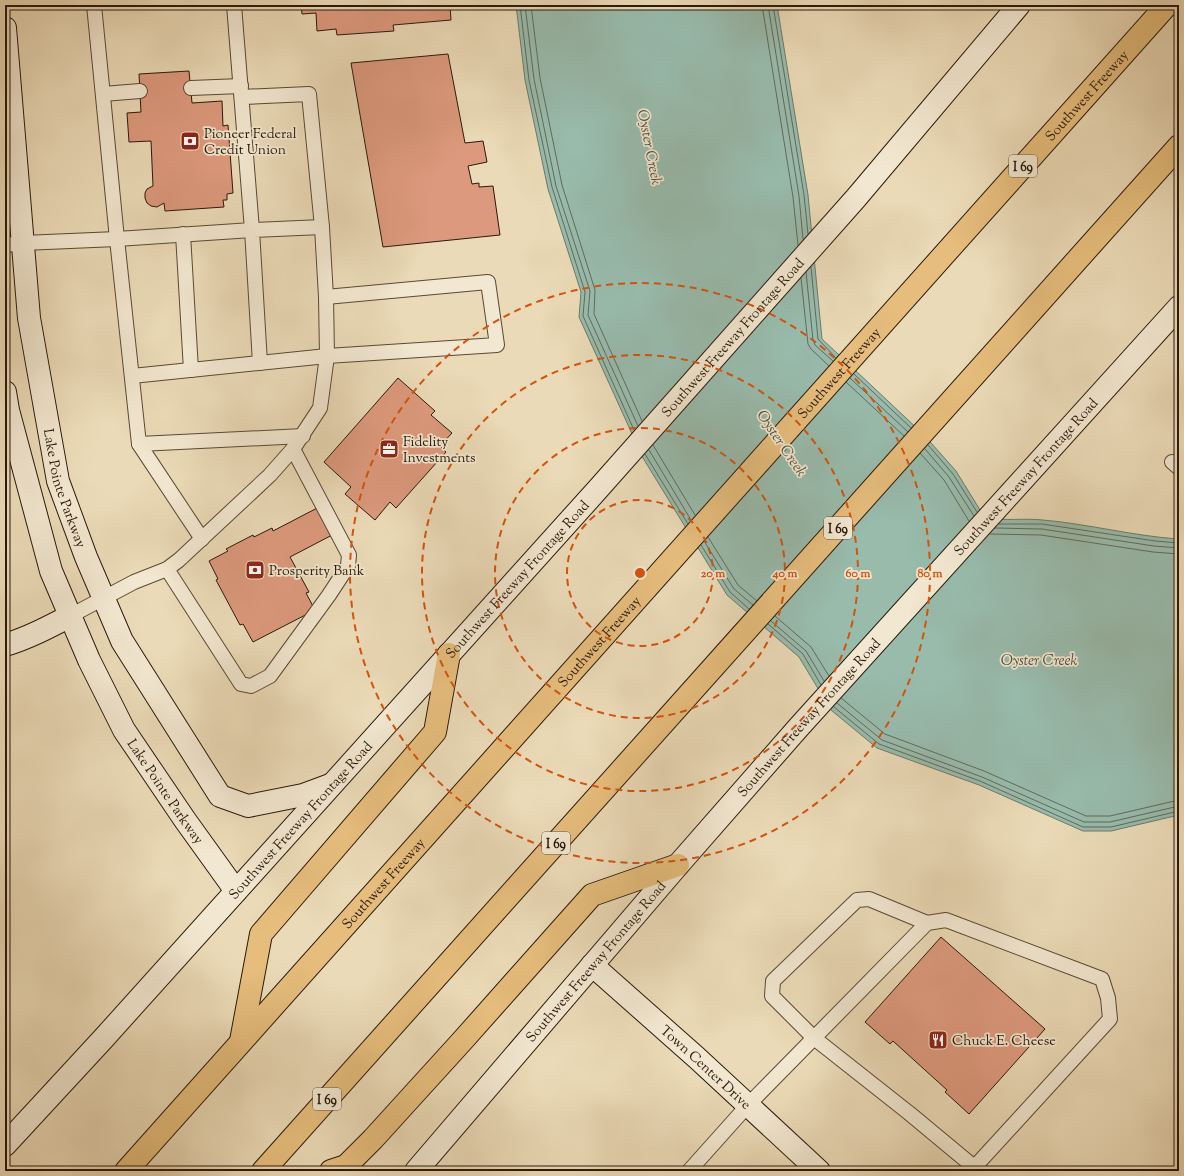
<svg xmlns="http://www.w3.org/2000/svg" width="1184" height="1176" font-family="'Sorts Mill Goudy',serif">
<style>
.water{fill:#98bbac;stroke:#6c7a6c}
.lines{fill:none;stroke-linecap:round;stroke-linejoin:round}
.shore{stroke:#616a5c;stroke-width:1}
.building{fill:#dd997d;stroke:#2a190b}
.lane-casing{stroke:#5a4936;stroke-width:16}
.secondary-casing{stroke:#2a190b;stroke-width:24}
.highway-casing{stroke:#2a190b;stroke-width:24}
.lane{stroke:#f2e7d0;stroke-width:14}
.secondary{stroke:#f2e7d0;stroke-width:22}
.highway{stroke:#e6bd7c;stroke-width:22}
.ring{fill:none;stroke:#d5530c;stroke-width:2;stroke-dasharray:7 5}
.labels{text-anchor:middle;stroke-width:3.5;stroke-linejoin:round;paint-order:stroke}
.shield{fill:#f2e7d0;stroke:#665746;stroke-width:1}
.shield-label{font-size:13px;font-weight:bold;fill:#2a190b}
.street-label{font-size:14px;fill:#2a190b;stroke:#f2e7d0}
.poi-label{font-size:14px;fill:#2a190b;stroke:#f2e7d0;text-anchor:start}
.water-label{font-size:15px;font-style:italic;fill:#505243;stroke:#f2e7d0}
.centre{fill:#d5530c;stroke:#f2e7d0;stroke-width:2}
.ring-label{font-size:12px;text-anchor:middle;font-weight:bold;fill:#d5530c;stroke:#f2e7d0;stroke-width:3.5;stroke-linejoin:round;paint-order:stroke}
</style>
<rect width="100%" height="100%" fill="#ebdab7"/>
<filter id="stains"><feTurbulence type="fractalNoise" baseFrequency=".005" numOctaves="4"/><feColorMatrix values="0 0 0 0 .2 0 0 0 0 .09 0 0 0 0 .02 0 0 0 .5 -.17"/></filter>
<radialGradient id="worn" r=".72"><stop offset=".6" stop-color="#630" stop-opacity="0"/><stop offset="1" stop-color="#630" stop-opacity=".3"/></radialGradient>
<path class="water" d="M 516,5 L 777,5 L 808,195 L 822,339 L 923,434 L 956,471 L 985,518 C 1005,521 1024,518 1043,520 C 1089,524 1133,536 1179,539 L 1179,815 L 1111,831 L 1083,831 L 979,785 L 877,748 L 831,710 L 799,657 L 727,595 L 643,458 L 579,317 L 581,292 L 548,189 L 525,80 Z"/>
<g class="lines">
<g class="shore">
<path d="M 520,5 L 529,80 L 552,187 L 585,292 L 583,316 L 634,430"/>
<path d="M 525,5 L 534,79 L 556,186 L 590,291 L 588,315 L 638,426"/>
<path d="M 531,5 L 540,78 L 562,185 L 595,290 L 594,314 L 642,421"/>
<path d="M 762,5 L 793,197 L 798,245"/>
<path d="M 768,5 L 799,196 L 803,239"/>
<path d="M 773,5 L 804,195 L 808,234"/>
<path d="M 811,267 L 818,339 L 836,358"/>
<path d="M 806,272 L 813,340 L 815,345 L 833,361"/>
<path d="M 801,278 L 808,344 L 811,349 L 829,366"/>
<path d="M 854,374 L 911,428"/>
<path d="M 850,378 L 908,432"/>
<path d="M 846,382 L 904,436"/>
<path d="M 653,445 L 695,515"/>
<path d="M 928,445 L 953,474 L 977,512"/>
<path d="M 925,449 L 949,477 L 974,516"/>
<path d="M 649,450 L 691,520"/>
<path d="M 920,453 L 944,480 L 969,521"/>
<path d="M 645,454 L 688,524"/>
<path d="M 999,524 L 1042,524 L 1155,541 L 1179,543"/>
<path d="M 995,528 L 1042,529 L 1154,546 L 1179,548"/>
<path d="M 990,534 L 1041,535 L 1153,552 L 1179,554"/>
<path d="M 708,537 L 738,585 L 757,601"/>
<path d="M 704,541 L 734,589 L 753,605"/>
<path d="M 701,545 L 730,592 L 749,609"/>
<path d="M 775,616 L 811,647 L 829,676"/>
<path d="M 771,621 L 806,651 L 824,681"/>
<path d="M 768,624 L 803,654 L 821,685"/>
<path d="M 841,698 L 885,734 L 984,771 L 1086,816 L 1110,816 L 1179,800"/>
<path d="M 837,703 L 882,740 L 982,777 L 1084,822 L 1110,822 L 1179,806"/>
<path d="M 834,707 L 879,744 L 980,781 L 1083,827 L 1111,827 L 1179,811"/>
</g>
</g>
<g class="building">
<path d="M 301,5 L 450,5 L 451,20 L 393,25 L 394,31 L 337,35 L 336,29 L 317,31 L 316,13 L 302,14 Z"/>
<path d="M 448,54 L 465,143 L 483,141 L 487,162 L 468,166 L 472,184 L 479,183 L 479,187 L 493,186 L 500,235 L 383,247 L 351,63 Z"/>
<path d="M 189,71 L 192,103 L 222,101 L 223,126 L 228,125 L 233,193 L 227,194 L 227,200 L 223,200 L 224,207 L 165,211 L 164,203 L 157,207 L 151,206 L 147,203 L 145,198 L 145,193 L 147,189 L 153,186 L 151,141 L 129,142 L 127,113 L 141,112 L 139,74 Z"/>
<path d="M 398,378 L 435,411 L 431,415 L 452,433 L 440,446 L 446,452 L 396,508 L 390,502 L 375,520 L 345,494 L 351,487 L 324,462 Z"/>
<path d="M 321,506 L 336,533 L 290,557 L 309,592 L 306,593 L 315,610 L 253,642 L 243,624 L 240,625 L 216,580 L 218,579 L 209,561 L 228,551 L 226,549 L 253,535 L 254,537 L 272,528 L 273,531 Z"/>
<path d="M 941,937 L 1045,1029 L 969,1114 L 945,1092 L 947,1090 L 893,1041 L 890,1044 L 865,1022 Z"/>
</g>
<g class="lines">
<g class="lane-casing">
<g id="lane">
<path d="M 94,5 L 117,239 L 139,444"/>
<path d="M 191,88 L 241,86"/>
<path d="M 103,94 L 140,91"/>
<path d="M 183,234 L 191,370"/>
<path d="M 5,245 L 23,243 L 117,239 L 252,230 L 234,5"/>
<path d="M 260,363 L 252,230 L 322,227"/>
<path d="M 132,376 L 327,356 L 497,345 L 488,282 L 326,297"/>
<path d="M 1172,462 L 1179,468"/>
<path d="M 202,539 L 139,444 L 303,436"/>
<path d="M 167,569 L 241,684 L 251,686 L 270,676 L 329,595 L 348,566 L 349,555 L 293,449"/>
<path d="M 70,616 L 134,582 L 167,569 L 179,560 L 270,475 L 293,449 L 320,408 L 327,356 L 326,297 L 322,227 L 309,94 L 242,97"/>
<path d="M 927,923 L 869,899 L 857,900 L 773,981 L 772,996 L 814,1038 L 909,1113 L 974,1167"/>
<path d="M 689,1171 L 748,1105 L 927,923 L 946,920 L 1102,979 L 1108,998 L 1110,1019 L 971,1171"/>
</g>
</g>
<g class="secondary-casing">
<g id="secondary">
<path id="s1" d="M 5,28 L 29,318 L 58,481 L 86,557 L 122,641 L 220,796 L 248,806 L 303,795 L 330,785"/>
<path id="s2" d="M 5,392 L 8,410 L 51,571 L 89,660 L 124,730 L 185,820 L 236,891"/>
<path d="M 5,645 C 28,638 49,627 70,616"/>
<path id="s3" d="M 592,965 L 697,1058 L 819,1171"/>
<path id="s4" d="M 5,1145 L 103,1039 L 598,489 L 856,198 L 1019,5"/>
<path id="s5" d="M 416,1171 L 678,865 L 798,728 L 1179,307"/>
</g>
</g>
<g class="highway-casing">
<g id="highway">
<path d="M 241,1041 L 261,934 L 435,732 L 449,654"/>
<path id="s6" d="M 126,1171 L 1167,5"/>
<path d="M 263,1171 L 1179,146"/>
<path d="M 331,1171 L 346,1166 L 373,1139 L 463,1040 L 592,895 L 678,865"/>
</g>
</g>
<use href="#lane" class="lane"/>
<use href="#secondary" class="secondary"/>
<use href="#highway" class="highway"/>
</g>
<g class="ring">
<circle cx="640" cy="573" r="73"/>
<circle cx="640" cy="573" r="145"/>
<circle cx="640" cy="573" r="218"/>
<circle cx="640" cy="573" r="290"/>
</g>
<defs>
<g id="bank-square" transform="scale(1)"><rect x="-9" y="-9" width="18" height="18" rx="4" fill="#8f2418" stroke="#f2e7d0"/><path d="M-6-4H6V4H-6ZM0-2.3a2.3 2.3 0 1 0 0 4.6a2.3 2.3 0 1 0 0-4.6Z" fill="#fff"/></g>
<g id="office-square" transform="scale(1)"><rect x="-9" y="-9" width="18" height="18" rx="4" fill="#8f2418" stroke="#f2e7d0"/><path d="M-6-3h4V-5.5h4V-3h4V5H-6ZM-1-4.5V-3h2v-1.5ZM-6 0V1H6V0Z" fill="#fff"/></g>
<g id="restaurant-square" transform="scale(1)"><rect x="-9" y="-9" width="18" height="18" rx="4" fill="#8f2418" stroke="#f2e7d0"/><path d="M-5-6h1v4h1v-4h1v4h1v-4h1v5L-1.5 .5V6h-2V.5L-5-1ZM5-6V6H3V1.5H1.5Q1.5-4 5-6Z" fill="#fff"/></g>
</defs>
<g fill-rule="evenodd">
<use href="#bank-square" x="190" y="141"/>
<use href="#office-square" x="389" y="449"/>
<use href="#bank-square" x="255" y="570"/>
<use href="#restaurant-square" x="938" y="1040"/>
</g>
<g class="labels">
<g class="shield">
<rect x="1009" y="155" width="28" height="22" rx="3"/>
<rect x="824" y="517" width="28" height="22" rx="3"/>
<rect x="542" y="832" width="28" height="22" rx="3"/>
<rect x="313" y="1088" width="28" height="22" rx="3"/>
</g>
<g class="shield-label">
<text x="1023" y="171">I 69</text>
<text x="838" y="533">I 69</text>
<text x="556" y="848">I 69</text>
<text x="327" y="1104">I 69</text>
</g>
<g class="street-label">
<text dy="5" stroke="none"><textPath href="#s6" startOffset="1442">Southwest Freeway</textPath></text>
<text dy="5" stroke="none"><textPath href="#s4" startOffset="1087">Southwest Freeway Frontage Road</textPath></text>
<text dy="5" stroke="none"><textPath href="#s6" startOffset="1070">Southwest Freeway</textPath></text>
<text dy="5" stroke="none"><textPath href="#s5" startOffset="924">Southwest Freeway Frontage Road</textPath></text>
<text dy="5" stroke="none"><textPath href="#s1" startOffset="465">Lake Pointe Parkway</textPath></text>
<text dy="5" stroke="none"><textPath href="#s4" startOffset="763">Southwest Freeway Frontage Road</textPath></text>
<text dy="5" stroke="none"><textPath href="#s6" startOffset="710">Southwest Freeway</textPath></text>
<text dy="5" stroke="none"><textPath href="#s5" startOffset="600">Southwest Freeway Frontage Road</textPath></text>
<text dy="5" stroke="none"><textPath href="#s2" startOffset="434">Lake Pointe Parkway</textPath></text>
<text dy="5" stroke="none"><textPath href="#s4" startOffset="439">Southwest Freeway Frontage Road</textPath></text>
<text dy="5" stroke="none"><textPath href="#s6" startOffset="386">Southwest Freeway</textPath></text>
<text dy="5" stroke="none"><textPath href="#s5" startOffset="276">Southwest Freeway Frontage Road</textPath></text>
<text dy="5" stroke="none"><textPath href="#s3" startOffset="153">Town Center Drive</textPath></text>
</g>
<g class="poi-label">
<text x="204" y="138">Pioneer Federal<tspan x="204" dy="16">Credit Union</tspan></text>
<text x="403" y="446">Fidelity<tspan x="403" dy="16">Investments</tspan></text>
<text x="269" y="575">Prosperity Bank</text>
<text x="952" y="1045">Chuck E. Cheese</text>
</g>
<g class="water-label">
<text transform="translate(650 147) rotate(79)" y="5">Oyster Creek</text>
<text transform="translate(782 443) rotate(56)" y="5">Oyster Creek</text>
<text x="1039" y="665">Oyster Creek</text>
</g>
</g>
<circle cx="640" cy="573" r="6" class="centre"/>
<g class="ring-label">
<text x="713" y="577">20 m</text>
<text x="785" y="577">40 m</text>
<text x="858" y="577">60 m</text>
<text x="930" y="577">80 m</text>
</g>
<rect width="1184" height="1176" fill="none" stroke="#ebdab7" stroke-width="20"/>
<rect x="6" y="6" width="1172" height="1164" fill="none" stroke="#2a190b" stroke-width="2"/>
<rect x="10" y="10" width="1164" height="1156" fill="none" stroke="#2a190b"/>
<rect width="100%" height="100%" filter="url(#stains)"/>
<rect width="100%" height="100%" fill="url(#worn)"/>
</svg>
